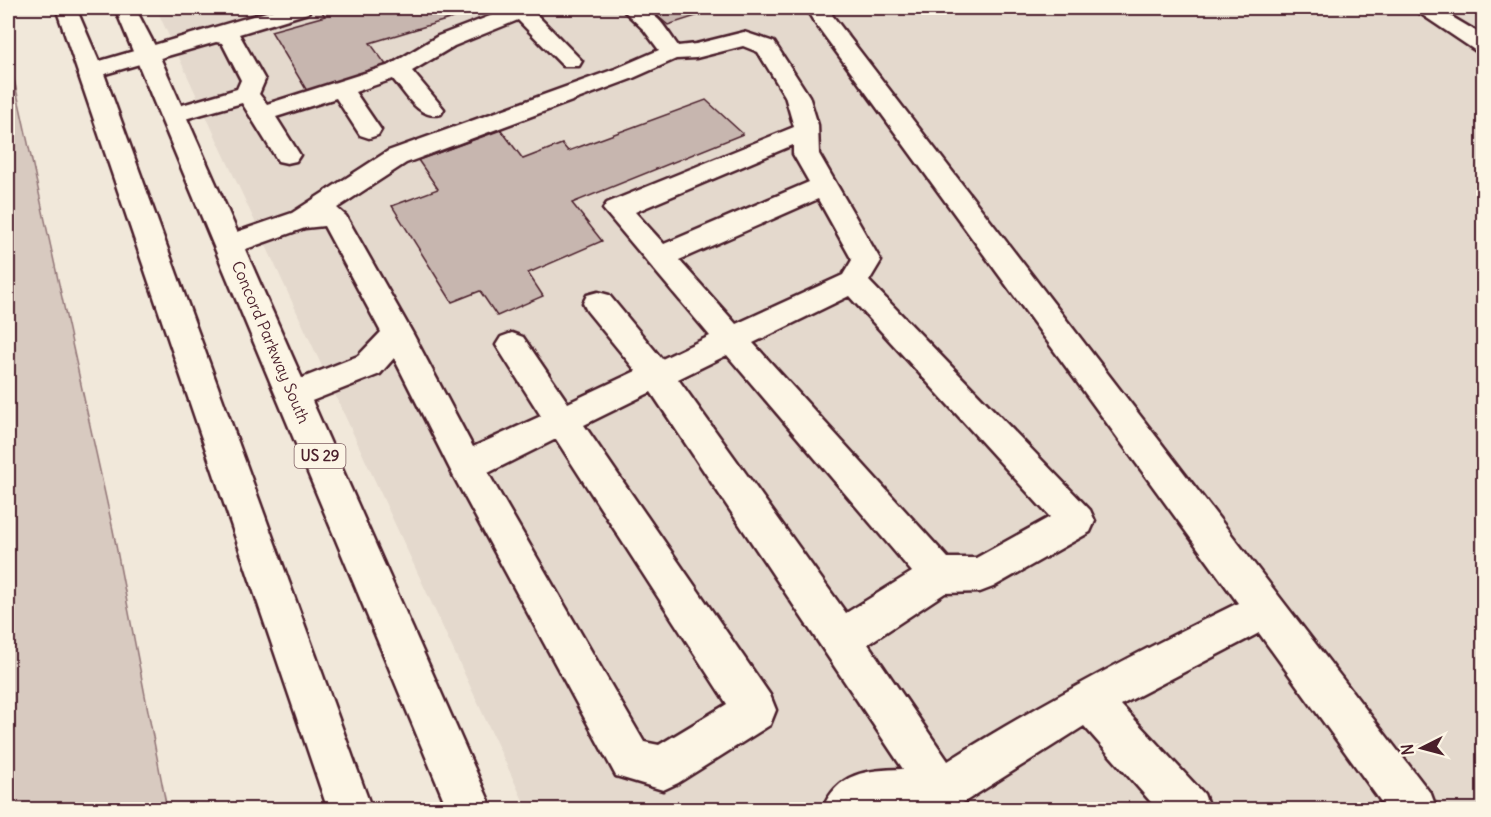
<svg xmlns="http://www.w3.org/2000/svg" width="1491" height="817" font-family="Delius,sans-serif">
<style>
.built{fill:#e4d9cd}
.green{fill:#d8cac0;stroke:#917476;stroke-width:1.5}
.building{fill:#c7b6af;stroke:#4a1f2b;stroke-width:1.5}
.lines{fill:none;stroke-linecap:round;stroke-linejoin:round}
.minor-casing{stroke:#4a1f2b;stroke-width:5}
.major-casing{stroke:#4a1f2b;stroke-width:5}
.minor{fill:#fcf5e5;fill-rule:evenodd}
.major{fill:#fcf5e5;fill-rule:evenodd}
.labels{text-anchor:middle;stroke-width:5;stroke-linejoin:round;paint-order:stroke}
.shield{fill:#fcf5e5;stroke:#7f5f63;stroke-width:1.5}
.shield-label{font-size:15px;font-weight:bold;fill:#4a1f2b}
.street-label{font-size:16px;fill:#4a1f2b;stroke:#fcf5e5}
</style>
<rect width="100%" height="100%" fill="#f1e8da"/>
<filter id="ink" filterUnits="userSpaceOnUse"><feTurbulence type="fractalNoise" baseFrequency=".0167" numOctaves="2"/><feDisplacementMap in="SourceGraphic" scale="12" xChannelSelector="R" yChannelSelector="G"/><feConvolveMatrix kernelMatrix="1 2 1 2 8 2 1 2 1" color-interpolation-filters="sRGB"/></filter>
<g filter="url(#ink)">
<path class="built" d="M 156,8 L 1483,8 L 1483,809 L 527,809 Z"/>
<path class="green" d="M 8,52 L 113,530 L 167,809 L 8,809 Z"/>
<g class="building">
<path d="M 319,8 L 486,8 L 370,43 L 387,66 L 307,91 L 271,31 L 325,16 Z"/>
<path d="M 648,8 L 721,8 L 668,25 Z"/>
<path d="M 706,100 L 743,134 L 572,203 L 602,241 L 528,273 L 543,296 L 497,316 L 480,291 L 452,302 L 392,206 L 438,189 L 418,160 L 501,130 L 523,159 L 562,144 L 568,151 Z"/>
</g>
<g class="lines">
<g class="minor-casing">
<g id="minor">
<path d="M 280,8 L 311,8 L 308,13 L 239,34 L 265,80 L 259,94 L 267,104 L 390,65 L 438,36 L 511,8 L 539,8 L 535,13 L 582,61 L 579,66 L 563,66 L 518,20 L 454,46 L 412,71 L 444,109 L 441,114 C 419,120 406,94 393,79 L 355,92 L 381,130 L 378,135 L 369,138 L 360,135 L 336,98 L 276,117 L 300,155 L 296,161 L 287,163 L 278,161 L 242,103 L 174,122 L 165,120 L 162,115 L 165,110 L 237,89 L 241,80 L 222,43 L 216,42 L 91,78 L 83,76 L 79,71 L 83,66 Z"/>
<path d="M 621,8 C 656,8 659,19 678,46 L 696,44 L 744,32 L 774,42 L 809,96 L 818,125 L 819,154 L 881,261 L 869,281 L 1090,510 L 1095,521 L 1090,532 L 993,587 L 980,592 L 945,593 L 868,644 L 948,761 C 1042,702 1138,652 1238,603 L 813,20 L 810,15 L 814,8 L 834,8 L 832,15 L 1431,794 L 1437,810 L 1387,810 L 1259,633 L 1121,705 L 1204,794 L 1210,810 L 1158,810 L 1084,726 L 958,806 L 956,810 L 822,810 C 838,772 866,770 903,769 L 651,392 L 584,425 L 770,695 L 776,710 L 770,725 L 678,783 L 663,790 L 616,776 L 454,477 L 394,358 L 380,374 L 294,408 L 282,404 L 278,395 L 282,386 L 358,356 L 381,332 L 324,226 L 305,228 L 229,255 L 219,252 L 215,245 L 219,238 L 292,213 L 388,151 L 615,69 L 659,50 L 644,30 ZM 743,46 L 758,52 L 785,96 L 794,127 L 607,203 L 603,209 L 710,336 L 662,359 L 609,295 L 598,292 L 587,295 L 583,303 L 587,311 L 636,371 L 568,403 L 523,337 L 512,333 L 501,337 L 496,345 L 541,416 L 473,447 L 413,334 L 346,216 L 337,208 L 406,163 L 631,79 L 676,59 L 696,58 ZM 793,145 L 793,154 L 809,182 L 664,244 L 635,212 ZM 818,199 L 852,260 L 843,275 L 736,324 L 679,260 ZM 849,296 L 1050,517 L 976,558 L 948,558 L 753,343 ZM 727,355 L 912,572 L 846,613 L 678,379 ZM 556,439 L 727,704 L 659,745 L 644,742 L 488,473 Z"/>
<path d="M 1412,8 L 1437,8 L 1484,36 L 1484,53 L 1476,51 Z"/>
</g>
</g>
<g class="major-casing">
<g id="major">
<path d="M 56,8 L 76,8 L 103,71 L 372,810 L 328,810 Z"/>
<path d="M 115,8 L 135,8 L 155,46 L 493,810 L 448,810 Z"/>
</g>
</g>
<use href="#minor" class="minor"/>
<use href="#major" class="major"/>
</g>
</g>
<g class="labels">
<rect class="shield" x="294.5" y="444" width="51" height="24" rx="4.5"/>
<g class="shield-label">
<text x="320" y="461">US 29</text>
</g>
<g class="street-label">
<text transform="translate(271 342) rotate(67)" y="6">Concord Parkway South</text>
</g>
</g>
<rect width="1491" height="817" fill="none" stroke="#fcf5e5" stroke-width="30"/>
<rect x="15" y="15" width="1461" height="787" fill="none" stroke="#4a1f2b" stroke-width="2" filter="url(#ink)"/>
<g transform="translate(1422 748) rotate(264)" stroke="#fcf5e5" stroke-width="4.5" paint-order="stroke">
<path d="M0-4.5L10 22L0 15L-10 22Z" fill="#4a1f2b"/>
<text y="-9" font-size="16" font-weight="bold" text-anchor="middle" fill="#4a1f2b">N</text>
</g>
</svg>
